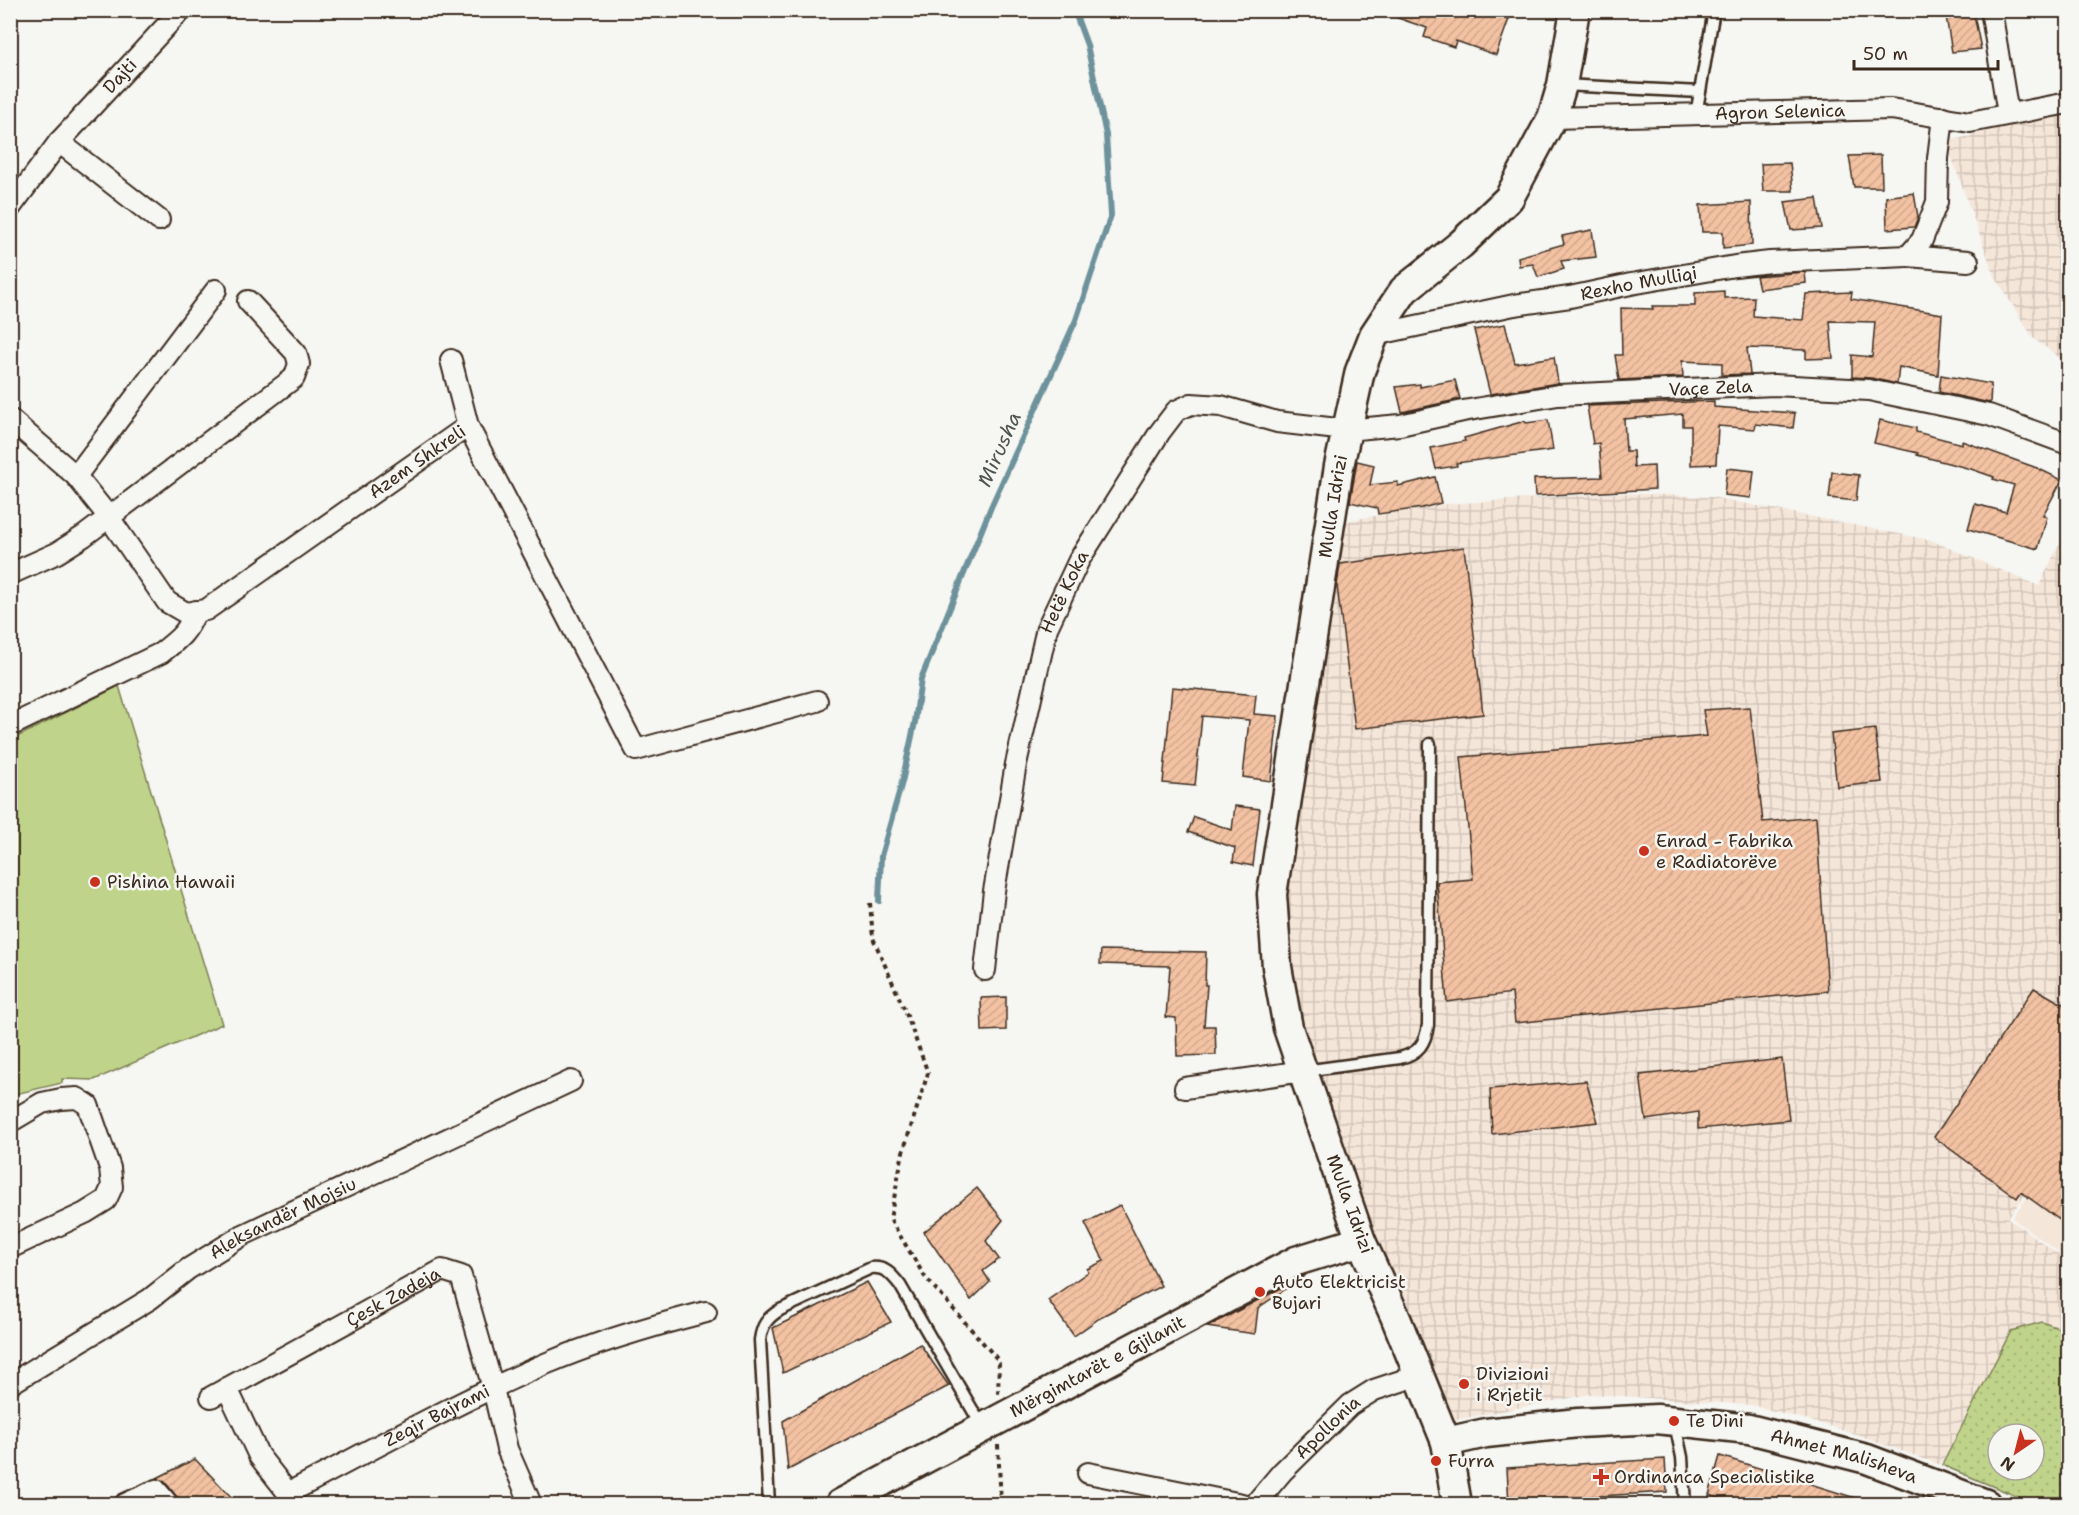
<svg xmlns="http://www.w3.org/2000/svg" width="2079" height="1515" font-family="'Shantell Sans',sans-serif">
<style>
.built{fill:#f5e6da}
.industrial{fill:url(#industrial-grid)}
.park{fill:url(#park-dots);stroke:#7d7f54;stroke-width:1.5;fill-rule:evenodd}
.pitch{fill:#bfd48a;stroke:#7d7f54;stroke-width:1.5}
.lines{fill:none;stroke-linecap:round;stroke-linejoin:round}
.stream{stroke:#6d929b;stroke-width:6}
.building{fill:url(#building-hatch);stroke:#3b2a1e;stroke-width:1.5}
.lane-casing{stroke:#3b2a1e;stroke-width:15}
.street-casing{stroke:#3b2a1e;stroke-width:24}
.secondary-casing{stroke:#3b2a1e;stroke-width:33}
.path{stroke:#3b2a1e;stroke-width:4;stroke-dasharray:4.5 4.5;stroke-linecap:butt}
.lane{stroke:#f6f6f2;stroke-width:10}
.street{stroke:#f6f6f2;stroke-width:20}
.secondary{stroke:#f6f6f2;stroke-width:28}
.poi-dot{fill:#c8321e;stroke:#f6f6f2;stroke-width:2}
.labels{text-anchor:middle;stroke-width:5;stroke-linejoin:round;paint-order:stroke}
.street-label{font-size:18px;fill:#3b2a1e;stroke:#f6f6f2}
.poi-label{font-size:18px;fill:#3b2a1e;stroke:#f6f6f2;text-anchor:start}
.water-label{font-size:20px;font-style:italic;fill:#505552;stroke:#f6f6f2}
</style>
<defs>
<pattern id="industrial-grid" width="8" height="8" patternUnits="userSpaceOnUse" patternTransform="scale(1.5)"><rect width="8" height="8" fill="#f5e6da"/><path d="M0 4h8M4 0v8" fill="none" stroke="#d3c5bb"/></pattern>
<pattern id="park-dots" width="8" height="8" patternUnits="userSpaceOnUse" patternTransform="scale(1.5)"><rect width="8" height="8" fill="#bfd48a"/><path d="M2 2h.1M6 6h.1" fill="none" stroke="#a5b677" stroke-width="1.8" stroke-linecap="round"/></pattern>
<pattern id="building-hatch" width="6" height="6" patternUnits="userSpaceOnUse" patternTransform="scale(1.5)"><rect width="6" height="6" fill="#f3c2a3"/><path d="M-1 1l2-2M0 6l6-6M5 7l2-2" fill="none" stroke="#d1a78c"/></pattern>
</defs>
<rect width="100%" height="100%" fill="#f6f6f2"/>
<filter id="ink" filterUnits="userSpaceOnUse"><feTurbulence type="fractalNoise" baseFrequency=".0167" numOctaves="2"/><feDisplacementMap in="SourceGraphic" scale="12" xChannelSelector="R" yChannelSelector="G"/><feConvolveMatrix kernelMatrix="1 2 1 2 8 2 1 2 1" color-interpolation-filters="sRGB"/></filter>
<g filter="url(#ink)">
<path class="built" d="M 2068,1140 L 2068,1259 L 2012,1218 Z"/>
<g class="industrial">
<path d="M 2068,110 L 2068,364 L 2033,338 L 1994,275 L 1946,142 Z"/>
<path d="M 1620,493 L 1712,497 L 1930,540 L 2039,586 L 2068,526 L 2068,1137 L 2008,1218 L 2068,1261 L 2068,1332 L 2042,1322 L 2011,1331 L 1941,1465 L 1833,1427 L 1752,1405 L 1591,1394 L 1444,1422 L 1398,1306 L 1277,967 L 1328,534 L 1351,520 L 1446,504 Z"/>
</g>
<path class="park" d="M 2042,1322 L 2068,1332 L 2068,1504 L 2035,1504 L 1942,1465 L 2011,1331 ZM 1998,1434 L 2034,1434 L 2034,1470 L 1998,1470 Z"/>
<path class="pitch" d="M 119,686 L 222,1024 L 94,1080 L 62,1079 L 62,1083 L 15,1094 L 18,1110 L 11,1115 L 11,740 Z"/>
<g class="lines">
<path class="stream" d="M 879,901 L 881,856 L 902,782 L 915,722 L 921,679 L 991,507 L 1076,320 L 1111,215 L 1106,135 L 1087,45 L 1074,10"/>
</g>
<g class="building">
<path d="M 1383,10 L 1462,10 L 1476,15 L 1478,10 L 1484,10 L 1509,19 L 1496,55 L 1456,41 L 1454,47 L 1424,37 L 1427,28 L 1383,13 Z"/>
<path d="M 1945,10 L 1973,10 L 1981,49 L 1952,52 Z"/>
<path d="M 1881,155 L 1882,187 L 1854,187 L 1849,156 Z"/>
<path d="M 1790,163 L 1793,191 L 1763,191 L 1761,164 Z"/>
<path d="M 1914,193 L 1918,217 L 1914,227 L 1887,229 L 1886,197 Z"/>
<path d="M 1817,198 L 1822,228 L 1791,230 L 1785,202 Z"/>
<path d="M 1751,202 L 1752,245 L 1723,248 L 1723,232 L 1702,232 L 1700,205 Z"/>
<path d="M 1592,230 L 1596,257 L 1561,261 L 1564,269 L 1538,277 L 1533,264 L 1519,266 L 1518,257 L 1564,244 L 1562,236 Z"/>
<path d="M 1805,272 L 1806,283 L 1759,289 L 1756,276 Z"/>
<path d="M 1724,291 L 1724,298 L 1754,297 L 1753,316 L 1803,320 L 1806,294 L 1852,292 L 1851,299 L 1942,314 L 1938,375 L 1899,367 L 1897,384 L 1871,378 L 1852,377 L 1852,355 L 1872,357 L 1875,322 L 1830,321 L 1833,358 L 1806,359 L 1806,350 L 1747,348 L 1750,374 L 1722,375 L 1722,363 L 1682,361 L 1683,377 L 1619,380 L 1615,355 L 1622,355 L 1621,308 L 1653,309 L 1652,306 L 1695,306 L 1695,293 Z"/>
<path d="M 1505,324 L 1515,363 L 1554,357 L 1558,383 L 1490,394 L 1474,330 Z"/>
<path d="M 1941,375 L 1991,384 L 1990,403 L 1939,392 Z"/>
<path d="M 1455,380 L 1460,399 L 1402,412 L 1396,387 L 1420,384 L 1420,387 Z"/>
<path d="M 1714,401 L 1714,407 L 1795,413 L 1793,428 L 1756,424 L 1755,429 L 1718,426 L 1716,464 L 1691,465 L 1691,426 L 1683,426 L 1683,414 L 1624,419 L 1626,451 L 1633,451 L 1634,467 L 1654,466 L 1655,489 L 1535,496 L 1534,479 L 1602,477 L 1599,443 L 1593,444 L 1587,406 Z"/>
<path d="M 1548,420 L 1553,450 L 1456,463 L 1457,466 L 1436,469 L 1431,448 L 1465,441 L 1464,438 L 1525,421 L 1526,423 Z"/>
<path d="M 1880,420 L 1916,428 L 1916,432 L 1962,444 L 1962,441 L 2037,468 L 2062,480 L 2043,515 L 2047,517 L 2038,549 L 1968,529 L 1975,504 L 2006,512 L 2014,485 L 1993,479 L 1994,477 L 1971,469 L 1917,455 L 1918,453 L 1874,443 Z"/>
<path d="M 1357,461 L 1374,465 L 1370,485 L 1398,482 L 1398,486 L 1435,477 L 1441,503 L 1422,508 L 1378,514 L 1377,508 L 1350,502 Z"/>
<path d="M 1727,468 L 1754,471 L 1751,498 L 1724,495 Z"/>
<path d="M 1832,472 L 1859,475 L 1856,501 L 1829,498 Z"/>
<path d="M 1464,547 L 1483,714 L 1355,729 L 1337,586 L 1340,564 Z"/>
<path d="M 1172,687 L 1256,695 L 1254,714 L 1278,716 L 1271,781 L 1243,777 L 1249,720 L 1202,716 L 1195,786 L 1163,783 Z"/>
<path d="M 1750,707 L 1763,822 L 1816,817 L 1828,991 L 1515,1023 L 1512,993 L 1447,1002 L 1437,882 L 1473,879 L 1461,757 L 1707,736 L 1703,710 Z"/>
<path d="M 1875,729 L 1882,782 L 1837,787 L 1831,734 Z"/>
<path d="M 1235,806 L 1260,809 L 1253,866 L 1233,862 L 1235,848 L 1188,832 L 1194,817 L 1232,830 Z"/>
<path d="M 1101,950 L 1206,952 L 1205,985 L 1207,985 L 1204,1026 L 1215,1026 L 1216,1055 L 1177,1056 L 1176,1018 L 1166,1017 L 1170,966 L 1100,964 Z"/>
<path d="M 2034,988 L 2068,1007 L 2068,1226 L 2021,1192 L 2017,1198 L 1934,1137 Z"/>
<path d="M 1006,997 L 1006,1030 L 982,1031 L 981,998 Z"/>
<path d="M 1782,1059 L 1789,1120 L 1698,1129 L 1698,1112 L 1646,1120 L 1640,1075 Z"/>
<path d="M 1586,1081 L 1598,1122 L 1492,1134 L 1490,1089 Z"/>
<path d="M 977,1188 L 1003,1220 L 986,1241 L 999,1259 L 983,1271 L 990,1282 L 971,1300 L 924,1232 Z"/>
<path d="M 1120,1205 L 1161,1286 L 1104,1315 L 1074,1336 L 1048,1300 L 1088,1272 L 1087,1269 L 1104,1261 L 1085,1223 Z"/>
<path d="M 1306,1275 L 1258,1308 L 1255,1334 L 1207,1327 Z"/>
<path d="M 867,1282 L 891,1322 L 783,1373 L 773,1328 Z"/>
<path d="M 920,1344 L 949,1386 L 788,1470 L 783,1421 Z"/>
<path d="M 1720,1456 L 1865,1501 L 1864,1504 L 1739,1504 L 1709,1495 Z"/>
<path d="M 195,1459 L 238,1504 L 180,1504 L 177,1497 L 165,1482 L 159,1479 L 155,1479 Z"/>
<path d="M 1665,1459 L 1667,1492 L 1549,1499 L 1550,1504 L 1509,1504 L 1507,1468 Z"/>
</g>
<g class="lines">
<g class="lane-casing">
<g id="lane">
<path d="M 1563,85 L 1700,92"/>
<path d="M 1696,115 L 1714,10"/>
<path d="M 1304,1071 L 1400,1058 C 1419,1053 1425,1044 1428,1025 L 1430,744"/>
<path d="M 1675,1424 L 1682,1457 L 1685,1504"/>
<path d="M 769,1504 L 760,1340 C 762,1325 767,1318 780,1310 L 871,1268 C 885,1266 892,1275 900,1285 L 983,1428"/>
</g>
</g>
<g class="street-casing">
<g id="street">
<path d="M 1991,10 L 2008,114"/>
<path id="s1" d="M 1552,118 L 1891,109 L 1970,122 L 2068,103"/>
<path d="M 59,142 L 159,220"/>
<path id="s2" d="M 10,208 L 59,142 L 181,10"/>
<path d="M 1908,256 L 1968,261"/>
<path id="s3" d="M 1374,335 L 1514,305 L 1570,297 L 1631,284 L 1735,266 L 1770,262 L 1908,256 L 1922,240 L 1937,202 L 1938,158 L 1943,117"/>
<path d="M 451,360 L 468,426"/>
<path id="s4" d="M 10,419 L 76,476 L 108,516 L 167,602 L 186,613 L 206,610 L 468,426 L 636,750 L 817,701"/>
<path d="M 76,476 L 216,290"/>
<path d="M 10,574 L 57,553 L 84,536 L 294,378 L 299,364 L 296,353 L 248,301"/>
<path d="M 10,726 L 161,653 C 179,639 187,633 196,611"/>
<path id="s5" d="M 985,970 L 994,891 L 1005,828 L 1016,764 L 1047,628 L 1079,560 L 1160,432 L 1176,411 L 1191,404 L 1221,406 L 1277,422 L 1346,430 L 1400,425 L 1463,411 L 1558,395 L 1774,385 L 1869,390 L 1989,415 L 2068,444"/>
<path d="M 1185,1088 L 1303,1071"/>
<path d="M 10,1122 L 42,1103 L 61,1099 L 77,1098 L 88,1105 L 110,1168 L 112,1187 L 106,1200 L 85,1213 L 10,1248"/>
<path id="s6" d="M 10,1384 L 150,1299 L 188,1269 L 243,1235 L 571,1081"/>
<path id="s7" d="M 227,1388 L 259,1456 L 288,1493 C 373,1449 457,1402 545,1364 C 597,1342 651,1326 706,1312"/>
<path id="s8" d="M 211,1397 L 442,1270 L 461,1276 L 493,1388 L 507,1449 L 531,1504"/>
<path d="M 1088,1473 L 1242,1504"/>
<path d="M 125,1504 L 156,1490 L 168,1504"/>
<path id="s9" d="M 1255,1504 L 1282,1472 L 1350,1405 L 1374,1390 L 1419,1375"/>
</g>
</g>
<g class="secondary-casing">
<g id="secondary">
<path id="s10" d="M 1446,1442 L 1486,1433 L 1578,1423 L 1657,1419 L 1749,1429 L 1867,1459 L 1986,1504"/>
<path id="s11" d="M 840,1504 L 1296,1261 L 1361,1241"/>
<path id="s12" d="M 1457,1504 L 1446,1442 L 1395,1316 L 1361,1241 L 1288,1028 L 1277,967 L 1272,894 L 1339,466 L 1360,371 L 1374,335 L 1404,290 L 1461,244 L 1509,198 L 1552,118 L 1562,85 L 1575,10"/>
</g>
</g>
<g class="path">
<path d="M 870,903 L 873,938 L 906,1013 L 928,1073 L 903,1152 L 890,1219 L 925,1277 L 999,1361 L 998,1396"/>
<path d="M 998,1445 L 1001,1504"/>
</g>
<use href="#lane" class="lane"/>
<use href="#street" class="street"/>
<use href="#secondary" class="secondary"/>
</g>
</g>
<g class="poi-dot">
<circle cx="1644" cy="851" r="6"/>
<circle cx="95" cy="882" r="6"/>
<circle cx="1260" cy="1292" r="6"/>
<circle cx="1464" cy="1384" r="6"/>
<circle cx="1674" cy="1421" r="6"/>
<circle cx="1436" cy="1461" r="6"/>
<path d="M1598 1468h6v6h6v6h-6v6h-6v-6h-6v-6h6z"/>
</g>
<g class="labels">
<g class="street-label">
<text dy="6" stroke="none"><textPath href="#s2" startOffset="172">Dajti</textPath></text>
<text dy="6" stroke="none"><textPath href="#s1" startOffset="228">Agron Selenica</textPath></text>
<text dy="6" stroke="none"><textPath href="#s3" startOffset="270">Rexho Mulliqi</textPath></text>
<text dy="6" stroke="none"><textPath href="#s5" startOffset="1143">Vaçe Zela</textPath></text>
<text dy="6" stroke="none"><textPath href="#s4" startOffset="543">Azem Shkreli</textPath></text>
<text dy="6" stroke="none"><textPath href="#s12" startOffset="1034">Mulla Idrizi</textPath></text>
<text dy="6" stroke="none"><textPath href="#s5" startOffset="388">Hetë Koka</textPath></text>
<text transform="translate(1350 1204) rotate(70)" y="6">Mulla Idrizi</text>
<text dy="6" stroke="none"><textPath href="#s6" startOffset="320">Aleksandër Mojsiu</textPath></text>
<text dy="6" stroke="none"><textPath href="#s8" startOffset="208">Çesk Zadeja</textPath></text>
<text dy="6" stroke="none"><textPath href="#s11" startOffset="292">Mërgimtarët e Gjilanit</textPath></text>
<text dy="6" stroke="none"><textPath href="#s7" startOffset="290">Zeqir Bajrami</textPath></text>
<text dy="6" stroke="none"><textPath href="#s9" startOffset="106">Apollonia</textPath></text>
<text dy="6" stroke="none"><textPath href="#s10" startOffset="404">Ahmet Malisheva</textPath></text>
</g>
<g class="poi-label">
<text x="1656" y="847">Enrad - Fabrika<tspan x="1656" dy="21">e Radiatorëve</tspan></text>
<text x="107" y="888">Pishina Hawaii</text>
<text x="1272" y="1288">Auto Elektricist<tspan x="1272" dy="21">Bujari</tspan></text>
<text x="1476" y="1380">Divizioni<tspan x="1476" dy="21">i Rrjetit</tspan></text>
<text x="1686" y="1427">Te Dini</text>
<text x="1448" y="1467">Furra</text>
<text x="1614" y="1483">Ordinanca Specialistike</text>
</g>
<g class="water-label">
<text transform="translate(999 449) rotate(-66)" y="7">Mirusha</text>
</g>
</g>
<rect width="2079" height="1515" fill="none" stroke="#f6f6f2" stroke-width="36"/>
<rect x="18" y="18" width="2043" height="1479" fill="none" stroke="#3b2a1e" stroke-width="2" filter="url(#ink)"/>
<g transform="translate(2016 1452) rotate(215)"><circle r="28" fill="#f6f6f2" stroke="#aba49d" stroke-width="1.5"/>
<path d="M0-4.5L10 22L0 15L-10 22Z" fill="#c8321e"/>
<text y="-9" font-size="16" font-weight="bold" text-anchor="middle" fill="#3b2a1e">N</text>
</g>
<path d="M1854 60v9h144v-9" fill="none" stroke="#3b2a1e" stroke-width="3"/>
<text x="1863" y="60" font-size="18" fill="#3b2a1e" stroke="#f6f6f2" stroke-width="4.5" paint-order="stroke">50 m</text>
</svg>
